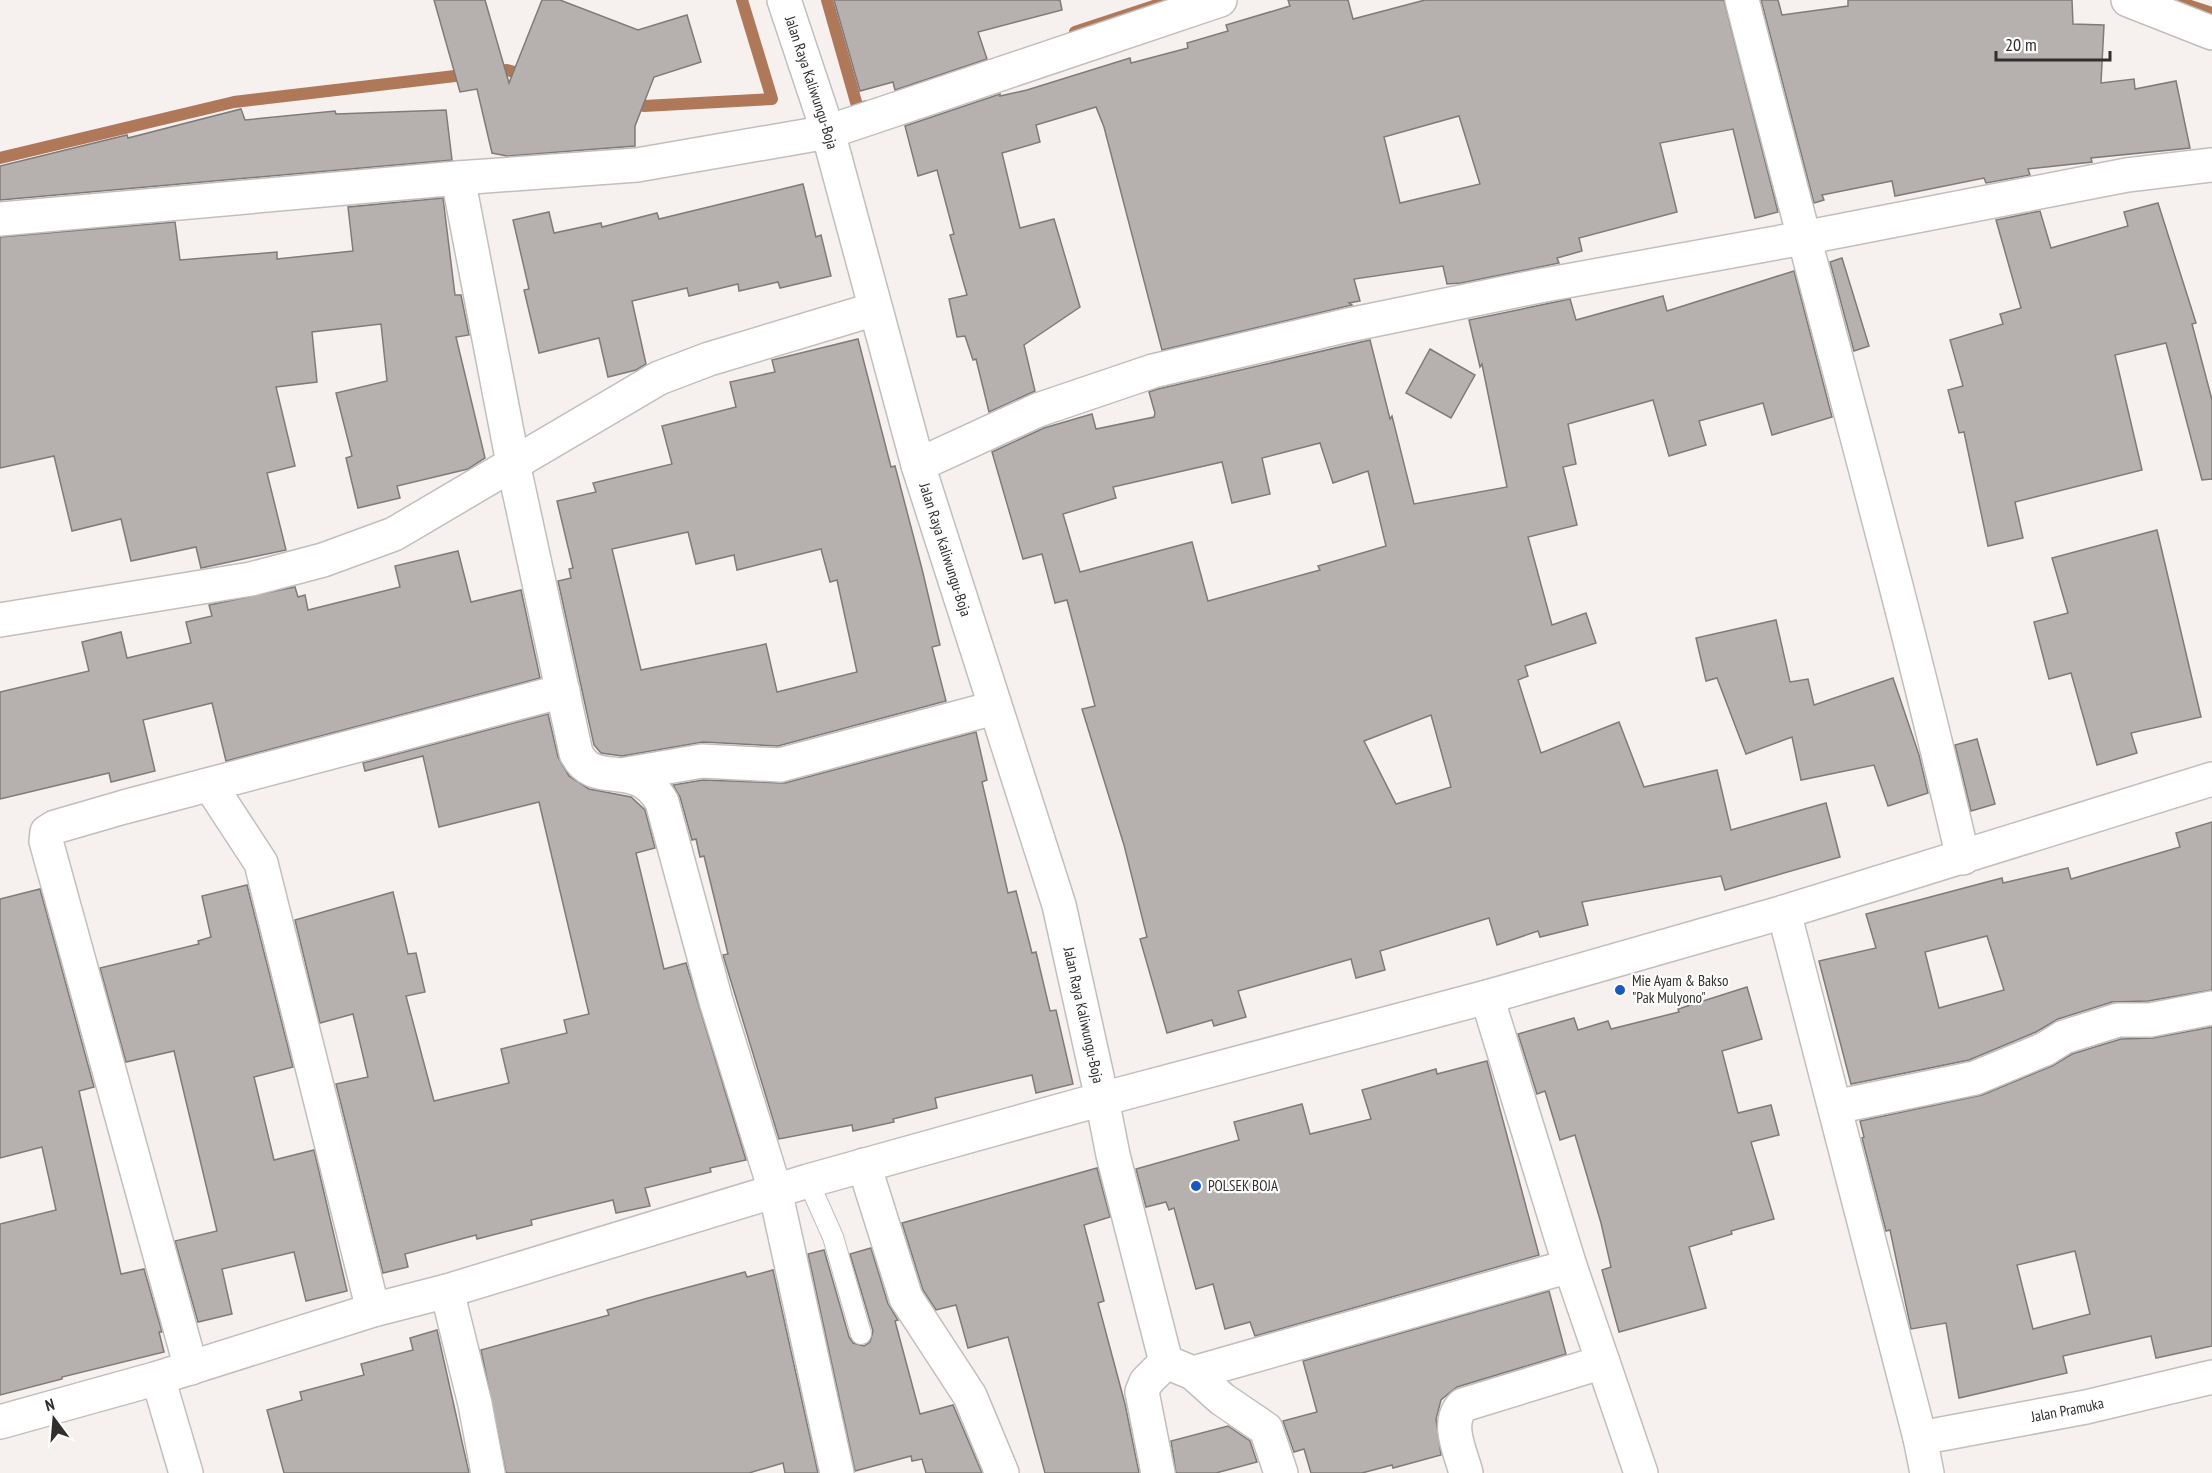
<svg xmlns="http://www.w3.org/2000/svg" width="2212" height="1473" font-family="'PT Sans Narrow',sans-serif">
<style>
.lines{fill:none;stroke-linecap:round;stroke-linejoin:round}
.stream{stroke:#af7859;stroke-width:12}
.building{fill:#b6b1af;stroke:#7f7b79;stroke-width:1.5;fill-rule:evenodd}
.lane-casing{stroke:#c3bebc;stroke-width:22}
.street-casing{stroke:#c3bebc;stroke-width:36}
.secondary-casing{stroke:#c3bebc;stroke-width:36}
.primary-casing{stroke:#c3bebc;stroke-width:36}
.lane{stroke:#fff;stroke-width:20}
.street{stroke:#fff;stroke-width:33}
.secondary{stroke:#fff;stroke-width:33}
.primary{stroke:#fff;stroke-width:33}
.poi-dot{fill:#1758c3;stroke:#fff;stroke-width:2}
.labels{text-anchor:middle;stroke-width:4.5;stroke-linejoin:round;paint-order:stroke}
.street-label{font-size:15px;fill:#302f2e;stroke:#fff}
.poi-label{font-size:15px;fill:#302f2e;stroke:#fff;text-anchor:start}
</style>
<rect width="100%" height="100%" fill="#f6f1ee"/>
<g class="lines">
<g class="stream">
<path d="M 827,0 L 858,109 L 866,106"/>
<path d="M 2172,0 L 2212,13"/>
<path d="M 1075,32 L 1169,1"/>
<path d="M 489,72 L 507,70 L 528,76"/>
<path d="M 629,102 L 644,106 L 772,99 L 742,0"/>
<path d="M 0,158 L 234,102 L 472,74"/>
</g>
</g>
<g class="building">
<path d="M 434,0 L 485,0 L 509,83 L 542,0 L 560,0 L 638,30 L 687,15 L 701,62 L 654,77 L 635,126 L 635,146 L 507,156 L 492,153 L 477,89 L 460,92 Z"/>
<path d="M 834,0 L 1060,0 L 1062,10 L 978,32 L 987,59 L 895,90 L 893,82 L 860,91 Z"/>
<path d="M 1288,0 L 1348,0 L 1353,19 L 1425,0 L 1724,0 L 1778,212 L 1755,218 L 1733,129 L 1660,143 L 1677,212 L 1579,238 L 1582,251 L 1557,258 L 1559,263 L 1461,283 L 1447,284 L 1443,266 L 1354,279 L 1360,301 L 1349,303 L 1352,305 L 1162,350 L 1104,127 L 1096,107 L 1036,125 L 1040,142 L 1002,153 L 1020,228 L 1054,219 L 1080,307 L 1024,345 L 1035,391 L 989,412 L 976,359 L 973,360 L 965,336 L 957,337 L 949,299 L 967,295 L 950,235 L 954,234 L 937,170 L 918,176 L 905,126 L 1000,94 L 1000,96 L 1027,90 L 1130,58 L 1131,63 L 1188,48 L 1187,43 L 1228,31 L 1226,25 L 1290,6 ZM 1459,116 L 1480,184 L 1400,203 L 1384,137 Z"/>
<path d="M 1761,0 L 1778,0 L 1782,15 L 1848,6 L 1848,0 L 2072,0 L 2073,24 L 2104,25 L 2101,83 L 2134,79 L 2135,89 L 2176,81 L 2190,148 L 2091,158 L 2092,162 L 2028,169 L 2030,175 L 1986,183 L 1984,178 L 1895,196 L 1892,181 L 1822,195 L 1824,200 L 1814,203 Z"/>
<path d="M 241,109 L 245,120 L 335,111 L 336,114 L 446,110 L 452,160 L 0,200 L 0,166 L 127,135 L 128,138 Z"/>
<path d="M 803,184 L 816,237 L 821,235 L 831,276 L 780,288 L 778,282 L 739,291 L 738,284 L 689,296 L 687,288 L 632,301 L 646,364 L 636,370 L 608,377 L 599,338 L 539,353 L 524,290 L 529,289 L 513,220 L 549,212 L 554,233 L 601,223 L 602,227 L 657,213 L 659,219 Z"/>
<path d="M 443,198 L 455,295 L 461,295 L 469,335 L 456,337 L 485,458 L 468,469 L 397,486 L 400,498 L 358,508 L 346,458 L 352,456 L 336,393 L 387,381 L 381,324 L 312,332 L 317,382 L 276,387 L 295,466 L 267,473 L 286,550 L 201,568 L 196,547 L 131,561 L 121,519 L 72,531 L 54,456 L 0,468 L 0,237 L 175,222 L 180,260 L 277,252 L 277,259 L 353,251 L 348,207 Z"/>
<path d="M 2158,203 L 2196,323 L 2192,324 L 2212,400 L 2212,479 L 2202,480 L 2166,343 L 2115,355 L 2142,470 L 2015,502 L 2023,538 L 1988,546 L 1964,432 L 1959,433 L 1948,390 L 1963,386 L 1950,340 L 2003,324 L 2000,314 L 2021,308 L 1996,220 L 2040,211 L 2051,248 L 2128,226 L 2124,212 Z"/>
<path d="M 1842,258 L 1869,346 L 1854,351 L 1830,262 Z"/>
<path d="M 1794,271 L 1832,417 L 1772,435 L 1763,403 L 1699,421 L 1706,445 L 1669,456 L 1653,400 L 1568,424 L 1576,464 L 1563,467 L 1577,525 L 1528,537 L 1552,625 L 1586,613 L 1596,643 L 1525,666 L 1528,676 L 1518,680 L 1541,753 L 1619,722 L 1644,787 L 1717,770 L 1731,830 L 1826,803 L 1840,857 L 1725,890 L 1721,876 L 1582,902 L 1588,925 L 1540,937 L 1538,931 L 1497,945 L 1489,918 L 1380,951 L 1385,970 L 1356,978 L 1351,959 L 1238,991 L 1246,1017 L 1214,1026 L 1212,1020 L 1167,1033 L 1140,939 L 1147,937 L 1124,845 L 1082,709 L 1095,706 L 1067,600 L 1055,603 L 1042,554 L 1023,559 L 992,452 L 1044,428 L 1092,414 L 1096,429 L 1154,417 L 1155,413 L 1149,392 L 1158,389 L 1370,340 L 1390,419 L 1392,416 L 1414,504 L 1507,487 L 1482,364 L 1480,367 L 1469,320 L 1570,299 L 1576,320 L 1663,296 L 1667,311 ZM 1320,443 L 1333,483 L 1368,471 L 1386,546 L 1318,566 L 1320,570 L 1208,601 L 1192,542 L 1080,572 L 1063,514 L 1116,498 L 1113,487 L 1222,462 L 1232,503 L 1270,494 L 1262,458 ZM 1431,715 L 1451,787 L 1396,804 L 1364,741 Z"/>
<path d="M 858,339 L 891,467 L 895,466 L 922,569 L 940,645 L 932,647 L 946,701 L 778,746 L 703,742 L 622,756 L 601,753 L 594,745 L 558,581 L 571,578 L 569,569 L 573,568 L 557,501 L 596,492 L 593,483 L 672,464 L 662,426 L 736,407 L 730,382 L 775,372 L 772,360 ZM 688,532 L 696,564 L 734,555 L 737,570 L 821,549 L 830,582 L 837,580 L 857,672 L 777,692 L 766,644 L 641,670 L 612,549 Z"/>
<path d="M 1430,349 L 1475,375 L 1451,418 L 1406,393 Z"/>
<path d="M 2157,530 L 2201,717 L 2131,733 L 2137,753 L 2097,765 L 2071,673 L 2049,679 L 2034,622 L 2068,613 L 2052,558 Z"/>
<path d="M 458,551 L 471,602 L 521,590 L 540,678 L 226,761 L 212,703 L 143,720 L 155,771 L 111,782 L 109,773 L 0,799 L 0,692 L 89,671 L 82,642 L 121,632 L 127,658 L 191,643 L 186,622 L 212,616 L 209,605 L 295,587 L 298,597 L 305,595 L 308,610 L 400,587 L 395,566 Z"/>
<path d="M 1776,620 L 1790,682 L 1808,679 L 1814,705 L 1893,678 L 1919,755 L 1928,793 L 1888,806 L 1874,765 L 1801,780 L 1792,737 L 1746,754 L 1717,678 L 1706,681 L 1696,638 Z"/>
<path d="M 548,714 L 558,757 L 569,776 L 589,789 L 631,797 L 645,810 L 655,848 L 636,853 L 664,969 L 686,963 L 746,1160 L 710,1168 L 711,1172 L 645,1188 L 650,1206 L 616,1213 L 613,1200 L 531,1220 L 532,1225 L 477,1239 L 476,1235 L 405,1254 L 408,1267 L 383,1273 L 336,1084 L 368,1077 L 353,1014 L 320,1023 L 295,920 L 393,892 L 408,954 L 416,953 L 425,992 L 406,996 L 434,1101 L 509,1083 L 501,1049 L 567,1033 L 564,1020 L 589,1014 L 539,802 L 439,827 L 423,756 L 365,771 L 363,763 Z"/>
<path d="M 976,732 L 987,780 L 982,782 L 1008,893 L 1016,891 L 1032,953 L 1036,952 L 1050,1011 L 1056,1010 L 1073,1084 L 1036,1093 L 1032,1075 L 935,1098 L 937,1108 L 893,1119 L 894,1122 L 853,1131 L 852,1125 L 779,1139 L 723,955 L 728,954 L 704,856 L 700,857 L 696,839 L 692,840 L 680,797 L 673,785 L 703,780 L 785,783 Z"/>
<path d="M 1977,739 L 1995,804 L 1971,811 L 1955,745 Z"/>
<path d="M 2212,822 L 2212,990 L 2148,1001 L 2112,1002 L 2058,1019 L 2036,1032 L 1969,1060 L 1851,1084 L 1819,961 L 1876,948 L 1866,914 L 2002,878 L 2003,883 L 2068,868 L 2071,879 L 2180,847 L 2176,833 ZM 1987,936 L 2004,990 L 1939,1008 L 1925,952 Z"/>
<path d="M 247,885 L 293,1067 L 254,1077 L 274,1160 L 314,1150 L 347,1291 L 306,1301 L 294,1252 L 222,1269 L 232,1314 L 198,1322 L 175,1241 L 217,1231 L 174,1051 L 126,1062 L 100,968 L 199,944 L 198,941 L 211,937 L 202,896 Z"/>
<path d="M 40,889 L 94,1087 L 79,1091 L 121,1274 L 144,1269 L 162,1332 L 159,1332 L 164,1352 L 62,1377 L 62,1379 L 0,1395 L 0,1224 L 56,1210 L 42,1147 L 0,1158 L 0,899 Z"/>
<path d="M 1747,987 L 1762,1039 L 1722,1051 L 1738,1113 L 1771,1105 L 1779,1135 L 1751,1142 L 1774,1219 L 1731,1231 L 1732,1234 L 1689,1247 L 1706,1308 L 1619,1332 L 1602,1270 L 1611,1267 L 1601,1223 L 1575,1135 L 1560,1140 L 1545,1091 L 1537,1094 L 1518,1034 L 1574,1018 L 1578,1030 L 1608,1021 L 1611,1029 L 1679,1012 L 1678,1009 Z"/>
<path d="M 2212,1027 L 2212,1346 L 2156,1358 L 2151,1336 L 2063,1356 L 2067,1373 L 1959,1398 L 1946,1323 L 1911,1329 L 1890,1230 L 1886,1231 L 1862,1138 L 1864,1137 L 1860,1121 L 1982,1095 L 2052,1066 L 2072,1054 L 2121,1039 L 2153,1038 ZM 2075,1251 L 2090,1314 L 2033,1329 L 2017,1265 Z"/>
<path d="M 1487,1061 L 1539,1255 L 1255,1336 L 1250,1322 L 1225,1329 L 1213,1284 L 1196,1289 L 1174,1208 L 1169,1210 L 1166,1202 L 1146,1207 L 1136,1169 L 1239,1140 L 1234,1122 L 1302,1104 L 1310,1134 L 1371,1119 L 1362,1090 L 1436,1069 L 1437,1074 Z"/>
<path d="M 1097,1168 L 1110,1217 L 1084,1225 L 1104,1301 L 1098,1303 L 1125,1404 L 1139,1473 L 1045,1473 L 1008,1337 L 968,1348 L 956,1305 L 936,1310 L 923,1290 L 902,1223 Z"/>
<path d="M 871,1248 L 888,1304 L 898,1320 L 895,1321 L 920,1414 L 953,1405 L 982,1473 L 926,1473 L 922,1459 L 912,1461 L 911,1456 L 855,1471 L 808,1254 L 824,1250 L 849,1337 L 853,1343 L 864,1346 L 870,1342 L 873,1331 L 850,1254 Z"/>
<path d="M 773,1270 L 818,1473 L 785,1473 L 783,1463 L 749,1473 L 506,1473 L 481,1350 L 609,1315 L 607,1310 L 648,1298 L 745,1272 L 747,1277 Z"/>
<path d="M 1549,1291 L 1566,1354 L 1457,1387 L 1448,1394 L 1441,1400 L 1436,1419 L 1441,1455 L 1393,1468 L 1392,1465 L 1362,1473 L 1311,1473 L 1304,1449 L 1294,1452 L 1283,1421 L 1317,1412 L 1303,1361 Z"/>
<path d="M 437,1330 L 469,1473 L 284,1473 L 267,1410 L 302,1400 L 300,1392 L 364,1375 L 361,1364 L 413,1350 L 410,1338 Z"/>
<path d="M 1228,1426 L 1250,1441 L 1257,1462 L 1216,1473 L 1176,1473 L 1171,1441 Z"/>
</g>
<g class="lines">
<g class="lane-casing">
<path id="lane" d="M 808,1181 L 833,1237 L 861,1334"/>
</g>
<g class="street-casing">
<g id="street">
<path d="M 1742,0 C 1815,286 1896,570 1963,858"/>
<path d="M 458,178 L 513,463 L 576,753 C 595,792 635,755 662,802 L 716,1001 L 775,1190 L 837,1473"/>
<path d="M 918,465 L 1038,410 L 1153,371 L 1344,326 L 1539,286 L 1803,238 L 2127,175 L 2212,165"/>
<path d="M 0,620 L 251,579 L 323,560 L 394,534 L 659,378 L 709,359 L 875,309"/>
<path d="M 627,774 L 702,761 L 780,765 L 994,708"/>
<path d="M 210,785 L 261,863 L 373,1310"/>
<path d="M 1784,912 L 1920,1438 L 1927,1473"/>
<path d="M 1487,997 L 1570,1266 L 1641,1473"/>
<path d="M 1102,1099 L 1113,1155 L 1166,1362 L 1193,1373 L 1222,1399 L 1266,1429 L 1281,1473"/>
<path d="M 1835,1107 L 1975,1078 L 2045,1049 L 2064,1037 L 2118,1020 L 2150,1020 L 2212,1008"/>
<path d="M 864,1165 L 906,1298 L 970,1396 L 1002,1473"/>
<path d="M 447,1291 L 475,1404 L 488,1473"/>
<path d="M 191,1368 L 46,841 L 47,832 L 55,827 L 124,807 L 563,691"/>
<path d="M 1193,1373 L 1570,1266"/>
<path d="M 158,1378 L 186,1473"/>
<path id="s1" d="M 1920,1438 L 2086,1407 L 2212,1377"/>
<path d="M 1158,1473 L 1142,1392 L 1146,1382 L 1166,1362"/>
<path d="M 1466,1473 C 1461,1453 1445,1423 1463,1405 L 1603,1362"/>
</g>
</g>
<g class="secondary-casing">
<g id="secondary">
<path id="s2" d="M 784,0 L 828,132 L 918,465 L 1059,905 L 1102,1099"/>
<path d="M 2128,0 L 2212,33"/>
<path d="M 0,219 L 458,178 L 637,165 L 828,132 L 1220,0"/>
</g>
</g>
<g class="primary-casing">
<path id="primary" d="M 0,1422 L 158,1378 L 373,1310 L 447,1291 L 808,1181 L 1102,1099 L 1487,997 L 1784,912 L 2212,779"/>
</g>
<use href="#lane" class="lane"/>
<use href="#street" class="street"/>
<use href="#secondary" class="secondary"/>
<use href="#primary" class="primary"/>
</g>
<g class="poi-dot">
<circle cx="1620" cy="990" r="6"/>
<circle cx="1196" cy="1186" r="6"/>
</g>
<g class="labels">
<g class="street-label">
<text dy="5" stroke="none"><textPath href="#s2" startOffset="87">Jalan Raya Kaliwungu-Boja</textPath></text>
<text dy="5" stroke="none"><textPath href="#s2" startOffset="573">Jalan Raya Kaliwungu-Boja</textPath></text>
<text dy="5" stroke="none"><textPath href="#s2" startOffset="1059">Jalan Raya Kaliwungu-Boja</textPath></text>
<text dy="5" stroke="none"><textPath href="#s1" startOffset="150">Jalan Pramuka</textPath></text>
</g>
<g class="poi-label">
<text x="1632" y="986">Mie Ayam &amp; Bakso<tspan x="1632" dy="17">"Pak Mulyono"</tspan></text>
<text x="1208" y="1191">POLSEK BOJA</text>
</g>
</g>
<g transform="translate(54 1419) rotate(344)" stroke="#ffffff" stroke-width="4.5" paint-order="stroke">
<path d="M0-4.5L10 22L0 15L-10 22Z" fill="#302f2e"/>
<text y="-9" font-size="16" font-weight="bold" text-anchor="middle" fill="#302f2e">N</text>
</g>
<path d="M1996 51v9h114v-9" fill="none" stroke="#302f2e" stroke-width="3"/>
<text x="2005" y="51" font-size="18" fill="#302f2e" stroke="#ffffff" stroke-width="4.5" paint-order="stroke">20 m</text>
</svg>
